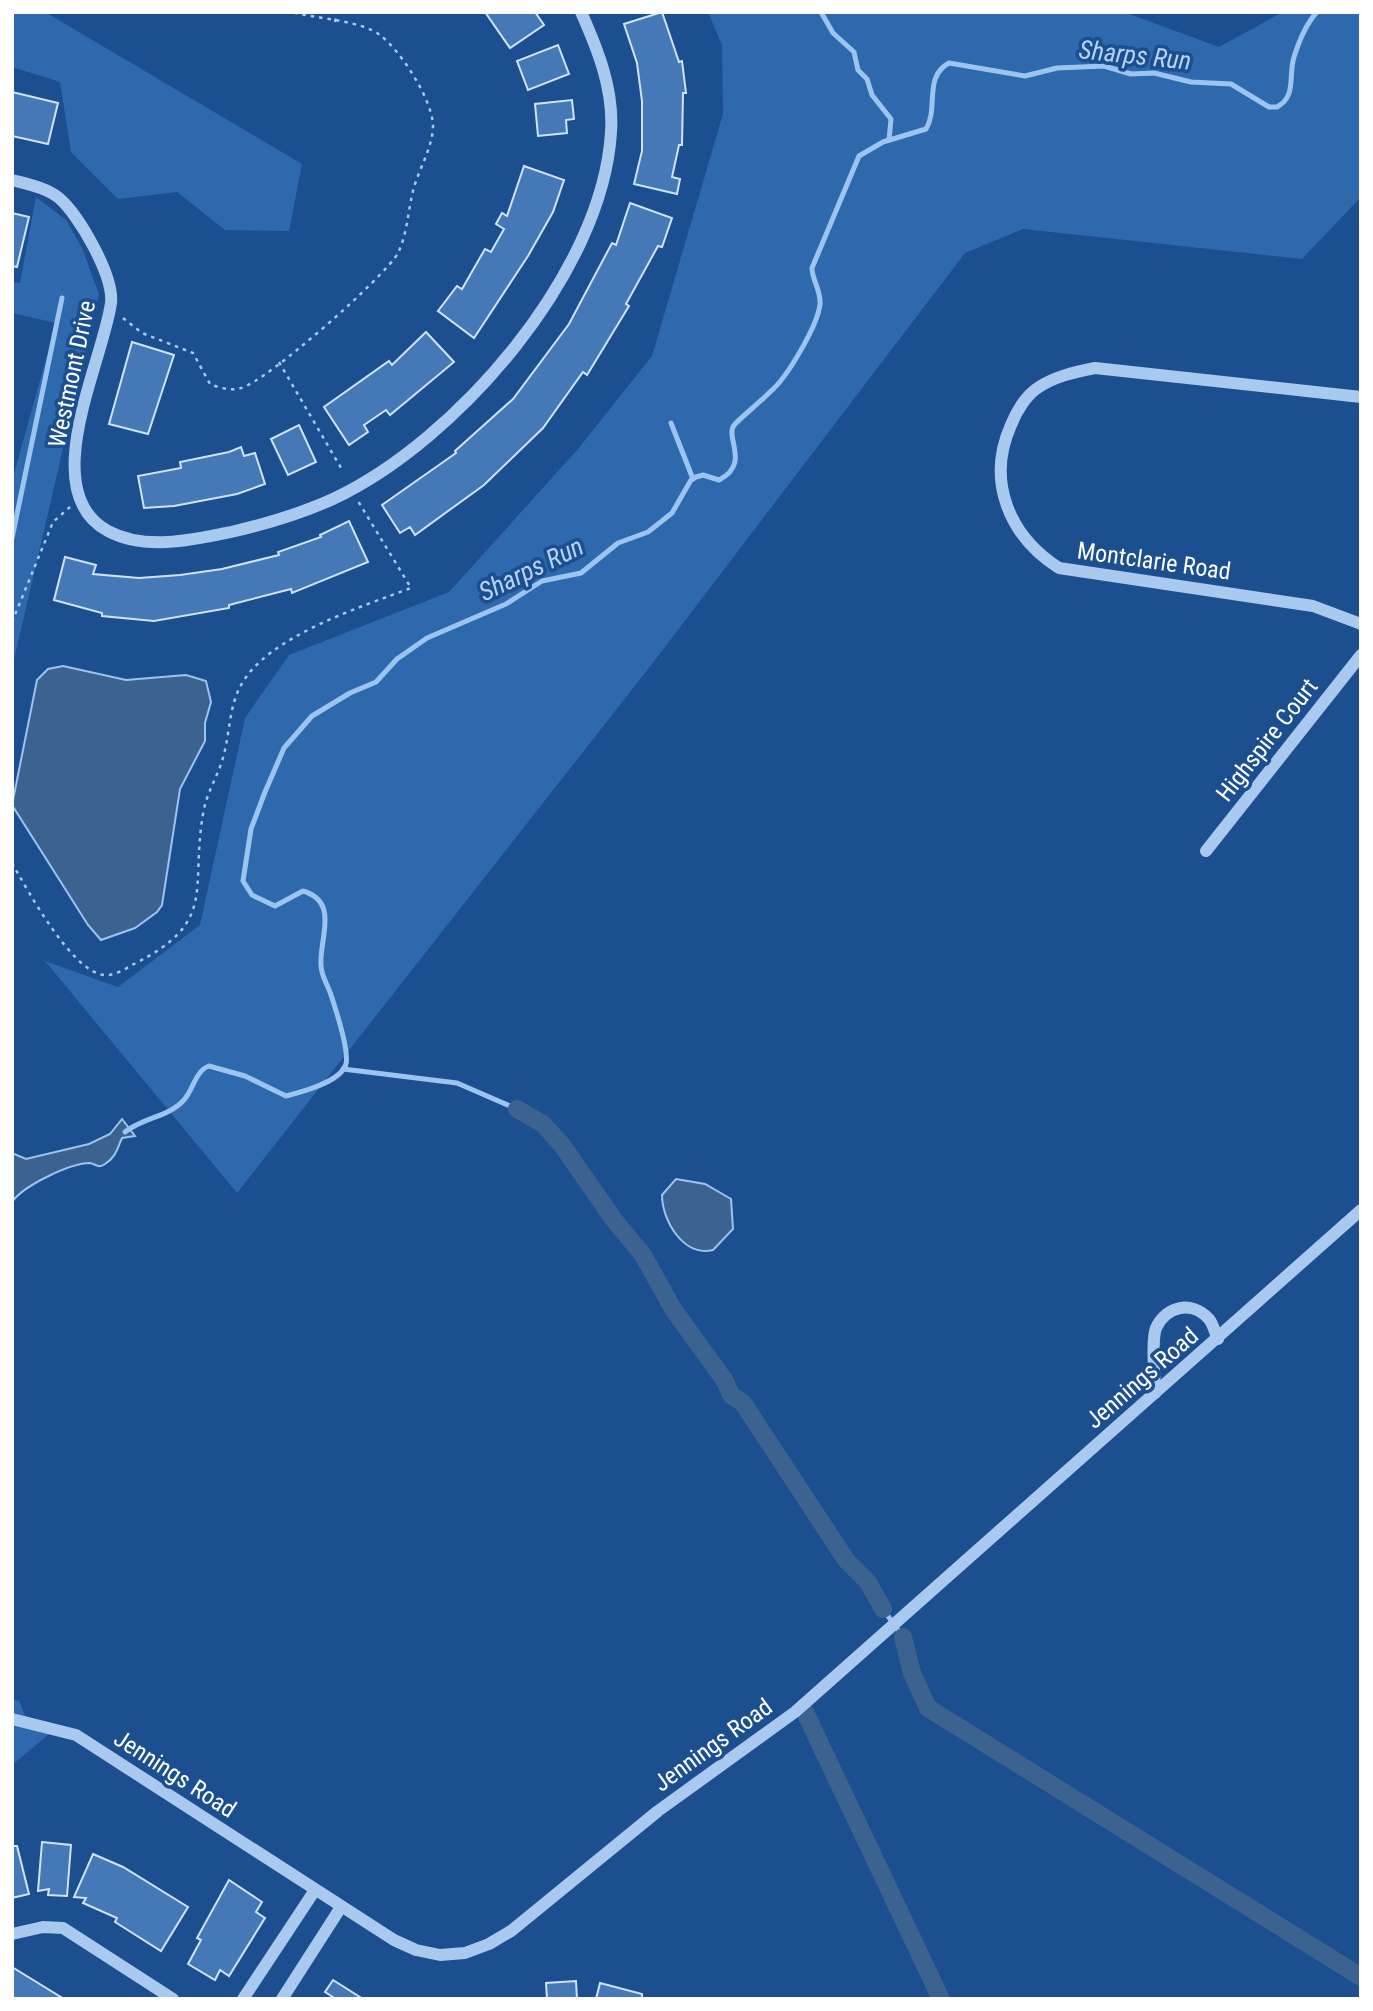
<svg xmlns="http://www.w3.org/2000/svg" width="1373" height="2011" font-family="'Roboto Condensed',sans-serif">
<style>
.green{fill:#2e69ad}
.water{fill:#3c6290;stroke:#9cc4f0;stroke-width:2}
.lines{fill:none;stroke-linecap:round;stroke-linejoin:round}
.stream{stroke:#9cc4f0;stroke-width:5}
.canal{stroke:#3c6290;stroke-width:18}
.building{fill:#4478b7;stroke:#cfe3fa;stroke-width:2}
.path{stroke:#a9c9ee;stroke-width:2.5;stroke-dasharray:3.5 5;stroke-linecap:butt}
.minor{stroke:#a9c9ee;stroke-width:12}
.labels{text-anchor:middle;stroke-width:7;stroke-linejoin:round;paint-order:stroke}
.street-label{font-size:24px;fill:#fff;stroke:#1b4f8f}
.water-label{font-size:26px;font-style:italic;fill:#b5d3f5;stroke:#1b4f8f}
</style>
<rect width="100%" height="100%" fill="#1b4f8f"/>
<g class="green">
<path d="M 12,12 L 45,12 L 302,164 L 289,231 L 225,230 L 177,192 L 118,199 L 71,152 L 60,82 L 12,67 Z"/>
<path d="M 708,12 L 1124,12 L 1219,47 L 1283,12 L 1361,12 L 1361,197 L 1302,259 L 1023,229 L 965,253 L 652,664 L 237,1193 L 45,961 L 118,987 L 200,925 L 245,718 L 289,655 L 449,592 L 578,449 L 652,356 L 723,114 L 722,45 Z"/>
<path d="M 36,197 L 66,220 L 82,248 L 99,294 L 12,668 L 12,481 L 56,323 L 12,313 L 12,282 L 20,283 Z"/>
<path d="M 12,1699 L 19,1701 L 28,1723 L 55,1729 L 12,1765 Z"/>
</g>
<g class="water">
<path d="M 63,666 L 126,680 L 186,675 L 206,681 L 211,702 L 205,723 L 205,741 L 180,789 L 162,905 L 157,912 L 135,928 L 101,940 L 88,925 L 12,805 L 37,680 L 48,669 Z"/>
<path d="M 122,1119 L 135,1136 L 122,1138 C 117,1149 116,1157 105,1164 C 98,1169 96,1164 90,1163 C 70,1163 23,1186 12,1202 L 12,1153 L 26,1159 L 89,1144 L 110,1134 Z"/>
<path d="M 676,1179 L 705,1184 L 731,1199 L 733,1229 L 713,1250 C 683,1257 662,1220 662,1195 Z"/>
</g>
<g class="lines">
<g class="stream">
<path d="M 821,12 L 833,33 L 854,52 L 858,70 L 867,79 L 872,95 L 891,119 L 889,140"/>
<path d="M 671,423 L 693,479"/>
<path d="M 12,538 L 62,298"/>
<path d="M 343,1069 L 457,1083 L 517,1109"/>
<path d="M 125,1132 C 142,1118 168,1117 183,1101 C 193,1091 195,1071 209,1066 L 245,1076 L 286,1096 C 302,1092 341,1082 346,1064 C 349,1050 336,1010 331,995 C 328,985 321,976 321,965 C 319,939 340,902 303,891 L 275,906 L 252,895 L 243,881 L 251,829 L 265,792 L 284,748 L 312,716 L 350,693 L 376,682 L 397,659 L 427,638 L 506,604 L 542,581 L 581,573 L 618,543 L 648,532 L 672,513 L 691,480 L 696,477 L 703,475 L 719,480 C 752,463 723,436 735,424 C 746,413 759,403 770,392 C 787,378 818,325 820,304 C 821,290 812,280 812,268 L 859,156 L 883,142 L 926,129 C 939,108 923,77 949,63 L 1025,76 L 1057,68 L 1104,66 L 1131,74 L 1154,73 L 1191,82 L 1231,84 L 1269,107 L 1277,107 C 1297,96 1288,76 1294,57 C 1299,41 1306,24 1317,12"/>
<path d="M 883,1609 L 903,1637"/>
</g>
<g class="canal">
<path d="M 517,1109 L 543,1124 L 562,1145 L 614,1220 L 643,1255 L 673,1309 L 725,1381 L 731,1395 L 743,1403 L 846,1560 L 868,1582 L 883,1609"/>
<path d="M 903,1637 L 912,1673 L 928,1708 L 1361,1977"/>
<path d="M 805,1712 L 941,1999"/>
</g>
</g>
<g class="building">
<path d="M 485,12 L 535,12 L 544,25 L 510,48 Z"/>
<path d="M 662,12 L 679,62 L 682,61 L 686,93 L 683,93 L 682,145 L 679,145 L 672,177 L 680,179 L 677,194 L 634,184 L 642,151 L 642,101 L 637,63 L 624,24 Z"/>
<path d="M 558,45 L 569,74 L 528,90 L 517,61 Z"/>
<path d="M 12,92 L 58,103 L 48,144 L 12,136 Z"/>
<path d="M 572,100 L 574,119 L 566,120 L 567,133 L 538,136 L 535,104 Z"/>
<path d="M 524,166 L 564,180 L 553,212 L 528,256 L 474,338 L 438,311 L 457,286 L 462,289 L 485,249 L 491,252 L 504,229 L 496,224 L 502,213 L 507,216 Z"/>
<path d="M 630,203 L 672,218 L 662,247 L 658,246 L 626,304 L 629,306 L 587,375 L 583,372 L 543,428 L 484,485 L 415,535 L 410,527 L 400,533 L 382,505 L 456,453 L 455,451 L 513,399 L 569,324 L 612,243 L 616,245 Z"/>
<path d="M 12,213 L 29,217 L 17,267 L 12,266 Z"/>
<path d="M 426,332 L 454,362 L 390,415 L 386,410 L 364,425 L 368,432 L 349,445 L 324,407 L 389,361 L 392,365 Z"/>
<path d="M 132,342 L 174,355 L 148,434 L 109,424 Z"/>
<path d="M 299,425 L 316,462 L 288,475 L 271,439 Z"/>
<path d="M 241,447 L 244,456 L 255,453 L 265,484 L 237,494 L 174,506 L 144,508 L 138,476 L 181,468 L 180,462 L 229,452 Z"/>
<path d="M 349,521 L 368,562 L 292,593 L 291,589 L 229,605 L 229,608 L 154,621 L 102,616 L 102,613 L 54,600 L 65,557 L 96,565 L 93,574 L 139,578 L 180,575 L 222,569 L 279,555 L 278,552 L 321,537 L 320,535 Z"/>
<path d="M 42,1842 L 71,1845 L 67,1896 L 48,1895 L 49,1889 L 38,1891 Z"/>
<path d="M 12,1846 L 17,1846 L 29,1894 L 12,1898 Z"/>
<path d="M 93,1854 L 123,1867 L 188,1907 L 161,1951 L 115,1922 L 117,1918 L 83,1903 L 86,1898 L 74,1897 Z"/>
<path d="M 229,1880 L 262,1902 L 256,1912 L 265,1918 L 229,1976 L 220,1970 L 215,1980 L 188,1964 L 201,1940 L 197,1938 Z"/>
<path d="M 12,1967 L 64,1999 L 12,1999 Z"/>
<path d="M 333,1980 L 363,1999 L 336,1999 L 325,1992 Z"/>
<path d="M 576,1981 L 577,1999 L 547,1999 L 546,1983 Z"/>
<path d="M 600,1983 L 642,1994 L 642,1999 L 596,1999 Z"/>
</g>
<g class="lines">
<g class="path">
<path d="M 335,22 L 337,12"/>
<path d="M 123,318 L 142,333 L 193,353 L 210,384 C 219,388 231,391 241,388 C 266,382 385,277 398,253 C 407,235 408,211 413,191 C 418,170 433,148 433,125 C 432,99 400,50 380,35 C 360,20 317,19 292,12"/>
<path d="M 279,362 L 341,468"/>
<path d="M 12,622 L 53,522 L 70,507"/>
<path d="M 12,863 C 28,891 72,972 104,975 C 114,976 125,969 134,964 C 218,922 190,890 203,814 C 206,795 215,781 221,764 C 230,739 228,710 240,687 C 265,637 361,607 411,588 L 358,501"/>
</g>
<g class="minor">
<path d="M 12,180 C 27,184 47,188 59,198 C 79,215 114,276 111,303 C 103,362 35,492 108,531 C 145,551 193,540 231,532 C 266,524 300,514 333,499 C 457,441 603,272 611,132 C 614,90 598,50 581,12"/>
<path d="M 1361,397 L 1095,368 C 1075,372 1056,376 1039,387 C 1026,395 1016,412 1011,425 C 986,481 1009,536 1059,568 L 1313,606 L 1361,624"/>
<path d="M 1206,851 L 1361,655"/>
<path d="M 1155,1393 C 1155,1378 1151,1341 1156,1328 C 1166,1306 1192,1300 1209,1319 C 1213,1324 1215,1333 1218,1339"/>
<path d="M 12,1719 L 76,1735 L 394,1940 L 416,1950 L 440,1955 L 465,1953 L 489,1944 L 511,1931 L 658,1811 L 795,1712 L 1361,1210"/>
<path d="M 12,1934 L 43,1927 L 63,1928 L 173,1999"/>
<path d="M 243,1999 L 315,1890"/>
<path d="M 282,1999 L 341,1907"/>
</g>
</g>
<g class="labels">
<g class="street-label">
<text transform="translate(72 374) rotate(-78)" y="8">Westmont Drive</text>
<text transform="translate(1154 561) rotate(8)" y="8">Montclarie Road</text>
<text transform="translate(1267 740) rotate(-52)" y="8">Highspire Court</text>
<text transform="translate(1142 1378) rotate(-41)" y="8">Jennings Road</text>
<text transform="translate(713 1745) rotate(-36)" y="8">Jennings Road</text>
<text transform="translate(175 1774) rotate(33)" y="8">Jennings Road</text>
</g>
<g class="water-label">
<text transform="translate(1135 55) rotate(6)" y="9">Sharps Run</text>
<text transform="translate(531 569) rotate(-26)" y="9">Sharps Run</text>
</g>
</g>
<rect width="1373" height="2011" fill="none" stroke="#ffffff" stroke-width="28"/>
</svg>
